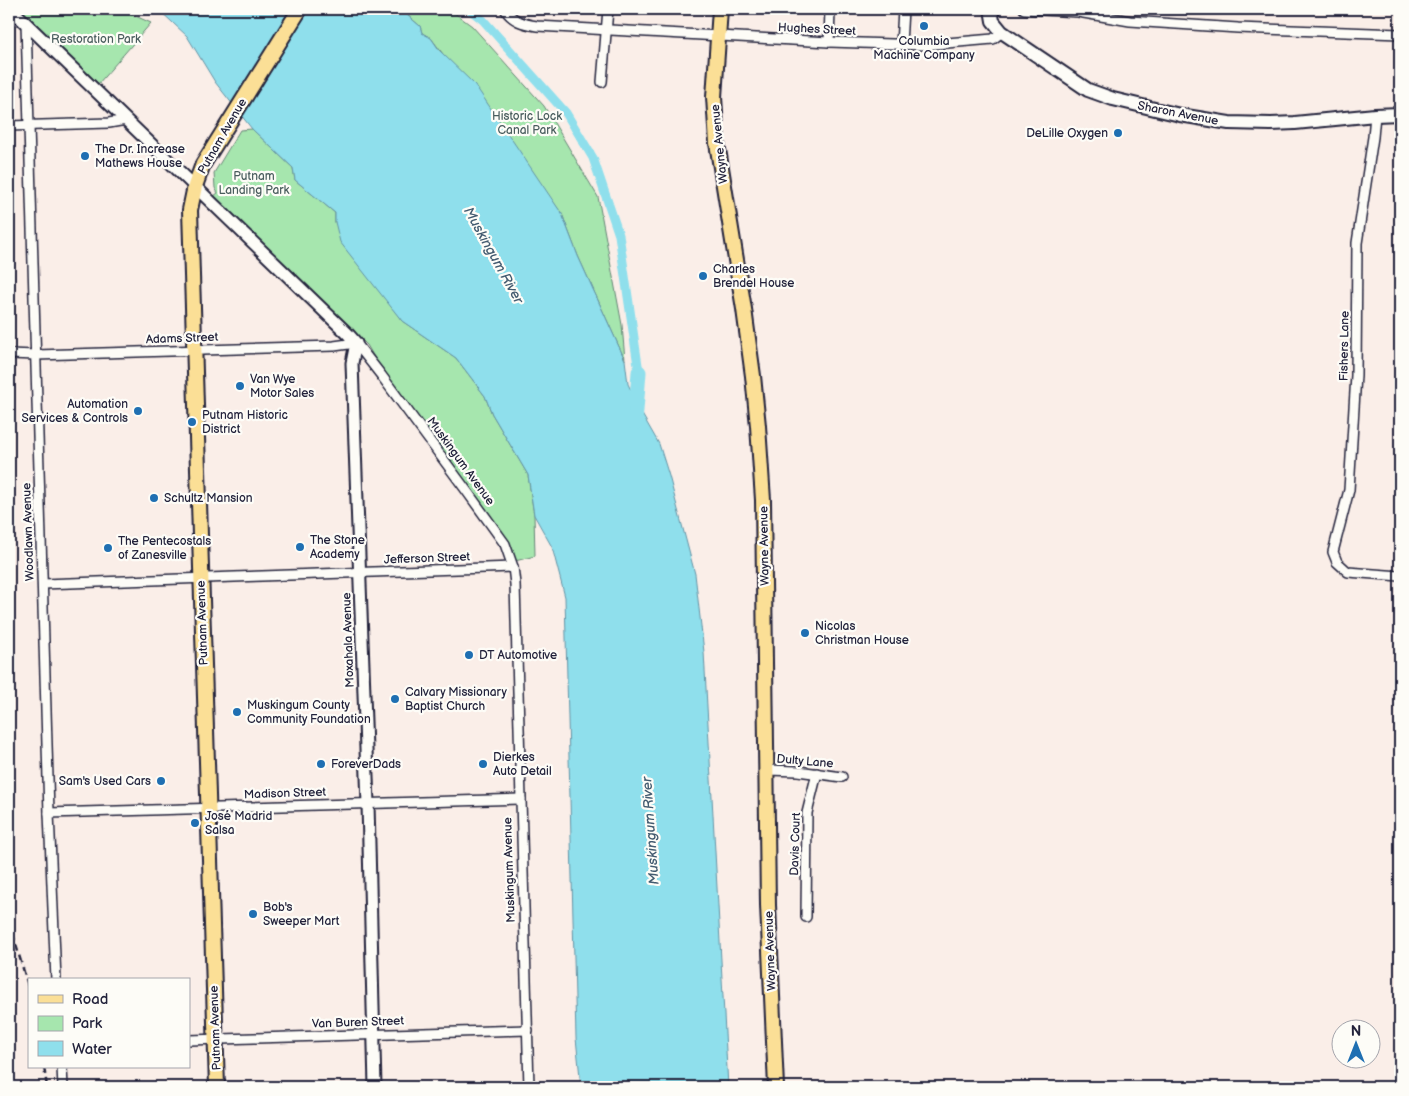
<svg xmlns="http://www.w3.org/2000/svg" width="1409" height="1096" font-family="'Balsamiq Sans',sans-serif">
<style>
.green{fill:#a6e6ae;stroke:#648474}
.water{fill:#8fdfec;stroke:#6393a5}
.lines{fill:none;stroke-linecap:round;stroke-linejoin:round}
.canal{stroke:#8fdfec;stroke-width:9}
.river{stroke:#8fdfec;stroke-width:15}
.minor-casing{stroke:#22223b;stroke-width:12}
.tertiary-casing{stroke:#22223b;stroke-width:15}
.secondary-casing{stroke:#22223b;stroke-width:16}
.primary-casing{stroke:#22223b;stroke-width:18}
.minor{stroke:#fdfcf7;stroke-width:9}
.tertiary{stroke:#fdfcf7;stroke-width:11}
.secondary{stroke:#fdfcf7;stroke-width:12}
.primary{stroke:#fbdf96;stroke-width:14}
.rail{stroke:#22223b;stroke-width:2.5;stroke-dasharray:8 4;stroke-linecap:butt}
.poi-dot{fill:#1f6fb2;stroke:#fdfcf7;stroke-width:2}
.labels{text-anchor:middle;stroke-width:4.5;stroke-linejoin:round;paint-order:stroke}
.street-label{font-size:12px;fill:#22223b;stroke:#fdfcf7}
.park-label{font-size:12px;fill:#4a5d5e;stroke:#fdfcf7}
.poi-label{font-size:12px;fill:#22223b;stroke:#fdfcf7;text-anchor:start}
.water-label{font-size:14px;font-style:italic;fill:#435b70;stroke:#fdfcf7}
</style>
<rect width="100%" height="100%" fill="#faeee8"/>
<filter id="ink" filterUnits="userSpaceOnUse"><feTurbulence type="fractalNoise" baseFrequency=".02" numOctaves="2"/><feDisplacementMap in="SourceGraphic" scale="10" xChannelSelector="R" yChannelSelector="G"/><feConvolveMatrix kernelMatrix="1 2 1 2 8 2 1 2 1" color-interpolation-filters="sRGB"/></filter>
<g filter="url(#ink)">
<g class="green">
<path d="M 20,9 L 120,9 L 151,23 L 98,84 Z"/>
<path d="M 400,9 L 449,9 L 472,26 L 544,106 L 598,197 L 622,325 L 625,360 L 578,256 L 562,214 L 431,38 L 422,33 L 420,26 Z"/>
<path d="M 252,129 L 293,168 L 295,180 L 335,213 L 335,222 L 402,321 L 456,358 L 485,396 L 492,414 L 528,475 L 534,515 L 535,556 L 515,561 L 505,536 L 377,362 L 367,345 L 214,196 L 218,193 L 215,188 L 214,173 L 240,130 Z"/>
</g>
<path class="water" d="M 158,9 L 400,9 L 420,26 L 422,33 L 431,38 L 440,51 L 475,85 L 562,214 L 578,256 L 625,360 L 628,384 L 643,416 L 659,444 L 669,476 L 695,574 L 704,652 L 728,1087 L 581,1087 L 576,1038 L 565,597 L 552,547 L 534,515 L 528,475 L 492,414 L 485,396 L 456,358 L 402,321 L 340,242 L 335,222 L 335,213 L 295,180 L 293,168 L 252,129 L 215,82 L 187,36 Z"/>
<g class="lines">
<path class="canal" d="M 469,9 L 483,20 L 566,113 L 593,158 L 619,235 L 639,372"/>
<path class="river" d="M 635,423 L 639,372"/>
<g class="minor-casing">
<g id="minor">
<path d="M 505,9 C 512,21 524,24 537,26 L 829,42 L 924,45 L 993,39 L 1002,32"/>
<path d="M 1024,9 L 1078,12 L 1130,21 L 1238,28 L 1400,34"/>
<path d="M 26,23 L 49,813 L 56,980"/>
<path d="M 829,42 L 830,9"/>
<path d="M 901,45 L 903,9"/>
<path d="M 602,82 L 608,9"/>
<path d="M 1375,115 L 1373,137 L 1357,243 L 1356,375 L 1349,490 L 1333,552 L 1337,562 L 1348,572 L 1400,576"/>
<path d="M 9,126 L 109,123 L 126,120"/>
<path d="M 9,354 L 36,355 L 334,346 L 356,343 L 381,375 L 466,490 L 505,544 L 513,567 L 515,584 L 529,1087"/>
<path d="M 43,584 L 513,567"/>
<path d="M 767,770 L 798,771 L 842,777"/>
<path d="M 49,813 L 521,799"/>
<path d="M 806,917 L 807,813 L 817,773"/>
<path d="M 189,1040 L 528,1030"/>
<path d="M 62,1067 L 63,1087"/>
</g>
</g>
<g class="tertiary-casing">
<path id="tertiary" d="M 11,9 L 348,334 L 356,343 L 352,363 L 368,804 L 375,1087"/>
</g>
<g class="secondary-casing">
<path id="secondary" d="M 991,9 L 993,21 L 1002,32 L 1088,90 L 1113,99 L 1180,115 L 1229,123 L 1271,124 L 1295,123 L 1375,115 L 1400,114"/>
</g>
<g class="primary-casing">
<g id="primary">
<path d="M 720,9 L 714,97 L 717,143 L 744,309 L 753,376 L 758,426 L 763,500 L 768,905 L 776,1087"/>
<path d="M 217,1087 L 190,210 L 195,186 L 203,164 L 300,9"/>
</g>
</g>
<use href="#minor" class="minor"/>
<use href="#tertiary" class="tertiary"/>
<use href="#secondary" class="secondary"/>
<use href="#primary" class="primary"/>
<g class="rail">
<path d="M 9,921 L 29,989"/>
<path d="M 44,1067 L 47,1087"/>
</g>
</g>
</g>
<g class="poi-dot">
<circle cx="924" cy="26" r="5"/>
<circle cx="1118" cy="133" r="5"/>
<circle cx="85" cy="156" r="5"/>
<circle cx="703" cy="276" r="5"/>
<circle cx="240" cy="386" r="5"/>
<circle cx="138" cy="411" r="5"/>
<circle cx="192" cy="422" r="5"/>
<circle cx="154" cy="498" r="5"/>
<circle cx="300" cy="547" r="5"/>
<circle cx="108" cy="548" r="5"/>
<circle cx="805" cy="633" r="5"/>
<circle cx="469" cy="655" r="5"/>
<circle cx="395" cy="699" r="5"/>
<circle cx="237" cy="712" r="5"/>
<circle cx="321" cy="764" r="5"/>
<circle cx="483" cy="764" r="5"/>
<circle cx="161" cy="781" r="5"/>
<circle cx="195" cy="823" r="5"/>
<circle cx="253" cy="914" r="5"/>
</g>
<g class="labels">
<g class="street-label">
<text transform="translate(817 29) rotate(3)" y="4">Hughes Street</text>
<text transform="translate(1178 113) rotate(11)" y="4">Sharon Avenue</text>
<text transform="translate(222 136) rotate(-60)" y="4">Putnam Avenue</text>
<text transform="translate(719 144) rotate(-96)" y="4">Wayne Avenue</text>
<text transform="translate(182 338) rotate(-2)" y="4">Adams Street</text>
<text transform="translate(1344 346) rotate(-89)" y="4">Fishers Lane</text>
<text transform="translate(461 461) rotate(54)" y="4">Muskingum Avenue</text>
<text transform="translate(28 532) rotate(-92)" y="4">Woodlawn Avenue</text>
<text transform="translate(764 546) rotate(-91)" y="4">Wayne Avenue</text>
<text transform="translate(427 558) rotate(-2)" y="4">Jefferson Street</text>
<text transform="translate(202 623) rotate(-92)" y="4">Putnam Avenue</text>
<text transform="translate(348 640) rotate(-92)" y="4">Moxahala Avenue</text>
<text transform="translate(805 761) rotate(5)" y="4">Dulty Lane</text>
<text transform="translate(285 793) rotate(-2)" y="4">Madison Street</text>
<text transform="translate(795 844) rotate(-88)" y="4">Davis Court</text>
<text transform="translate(509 870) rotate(-92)" y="4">Muskingum Avenue</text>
<text transform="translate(770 951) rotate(-92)" y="4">Wayne Avenue</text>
<text transform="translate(358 1022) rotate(-2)" y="4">Van Buren Street</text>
<text transform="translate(215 1028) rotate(-92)" y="4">Putnam Avenue</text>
</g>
<g class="park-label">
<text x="96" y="43">Restoration Park</text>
<text x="527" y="120">Historic Lock<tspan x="527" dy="14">Canal Park</tspan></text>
<text x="254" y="180">Putnam<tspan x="254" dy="14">Landing Park</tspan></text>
</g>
<g class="poi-label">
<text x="924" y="45" text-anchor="middle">Columbia<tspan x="924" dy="14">Machine Company</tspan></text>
<text x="1108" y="137" text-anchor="end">DeLille Oxygen</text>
<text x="95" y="153">The Dr. Increase<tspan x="95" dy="14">Mathews House</tspan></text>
<text x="713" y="273">Charles<tspan x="713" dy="14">Brendel House</tspan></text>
<text x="250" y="383">Van Wye<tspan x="250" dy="14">Motor Sales</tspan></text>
<text x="128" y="408" text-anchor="end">Automation<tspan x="128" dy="14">Services &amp; Controls</tspan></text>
<text x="202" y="419">Putnam Historic<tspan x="202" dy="14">District</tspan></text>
<text x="164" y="502">Schultz Mansion</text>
<text x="310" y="544">The Stone<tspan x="310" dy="14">Academy</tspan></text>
<text x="118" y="545">The Pentecostals<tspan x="118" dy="14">of Zanesville</tspan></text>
<text x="815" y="630">Nicolas<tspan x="815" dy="14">Christman House</tspan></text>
<text x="479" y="659">DT Automotive</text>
<text x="405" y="696">Calvary Missionary<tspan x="405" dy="14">Baptist Church</tspan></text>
<text x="247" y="709">Muskingum County<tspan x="247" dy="14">Community Foundation</tspan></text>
<text x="493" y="761">Dierkes<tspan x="493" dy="14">Auto Detail</tspan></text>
<text x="331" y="768">ForeverDads</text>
<text x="151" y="785" text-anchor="end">Sam's Used Cars</text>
<text x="205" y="820">José Madrid<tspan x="205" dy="14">Salsa</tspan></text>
<text x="263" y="911">Bob's<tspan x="263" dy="14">Sweeper Mart</tspan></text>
</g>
<g class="water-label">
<text transform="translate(494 255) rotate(61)" y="5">Muskingum River</text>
<text transform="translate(650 831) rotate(-94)" y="5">Muskingum River</text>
</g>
</g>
<rect width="1409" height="1096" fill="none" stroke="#fdfcf7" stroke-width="30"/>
<rect x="15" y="15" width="1379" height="1066" fill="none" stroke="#22223b" stroke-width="2" filter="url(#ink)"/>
<rect x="28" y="978" width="162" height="90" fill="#fdfcf7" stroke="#a5a5ac"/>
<rect x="38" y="995" width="25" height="8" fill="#fbdf96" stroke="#a5a5ac"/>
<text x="72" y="1004" font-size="15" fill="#22223b">Road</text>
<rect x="38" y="1016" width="25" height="15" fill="#a6e6ae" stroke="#a5a5ac"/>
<text x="72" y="1028" font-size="15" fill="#22223b">Park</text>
<rect x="38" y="1041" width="25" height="15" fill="#8fdfec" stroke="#a5a5ac"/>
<text x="72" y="1054" font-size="15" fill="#22223b">Water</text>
<g transform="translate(1356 1044)"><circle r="24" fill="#fdfcf7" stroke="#a5a5ac"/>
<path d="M0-4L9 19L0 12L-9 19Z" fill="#1f6fb2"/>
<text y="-8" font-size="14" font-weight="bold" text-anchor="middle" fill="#22223b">N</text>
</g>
</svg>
